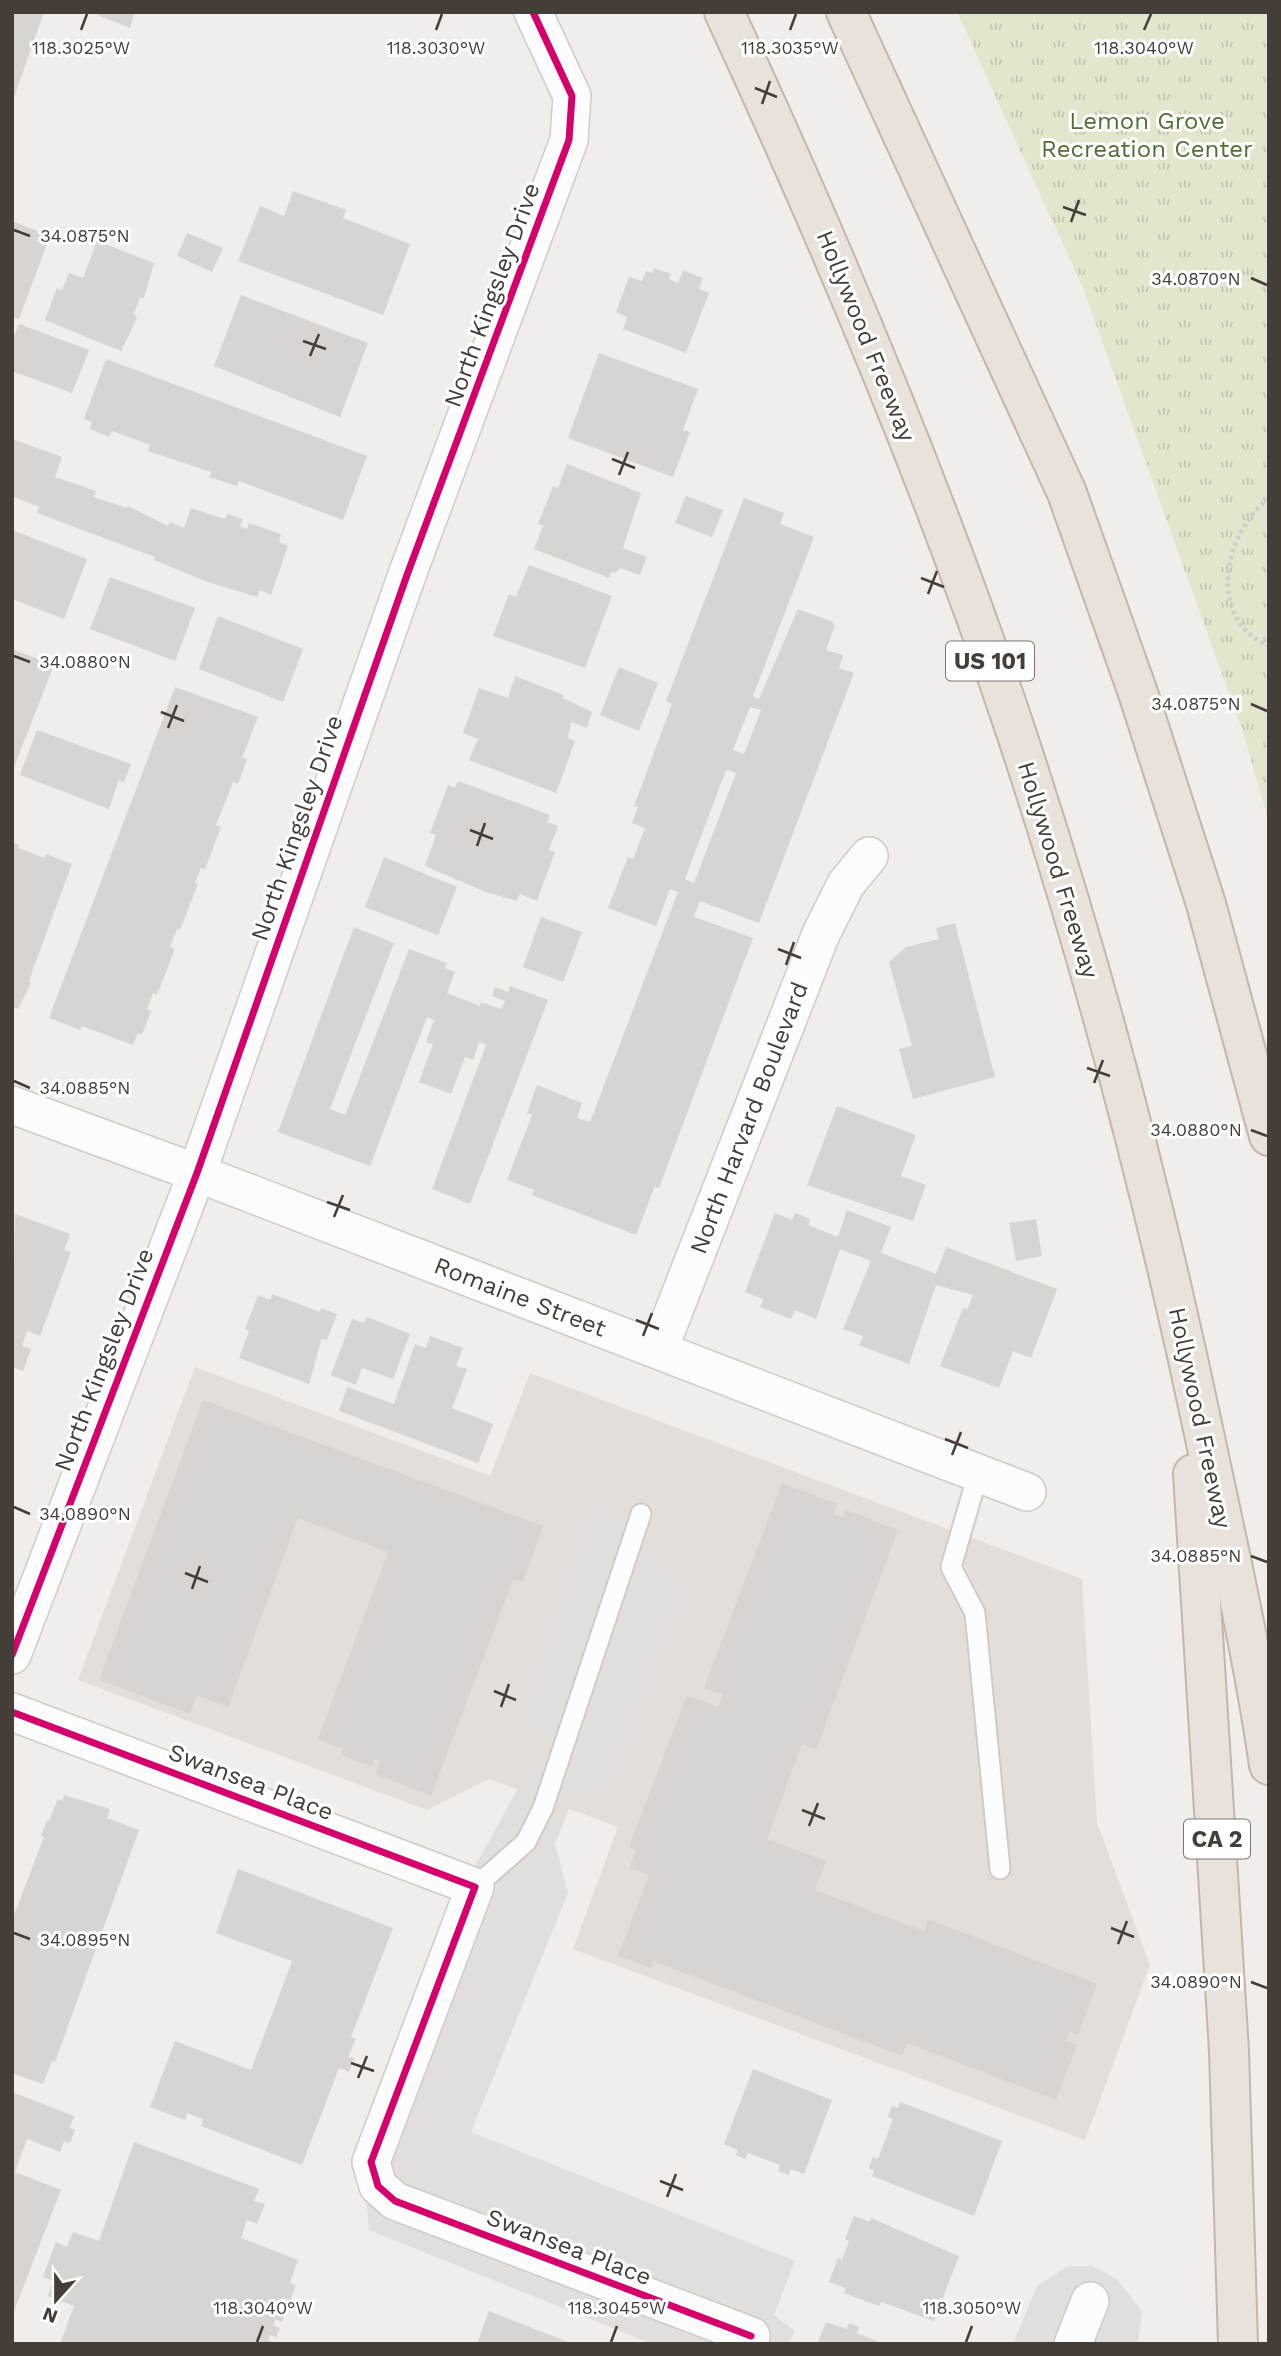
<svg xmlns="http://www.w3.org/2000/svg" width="1281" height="2356" font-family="'Work Sans',sans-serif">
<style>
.residential{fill:#e3ded9}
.park{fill:url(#park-tufts)}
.parking{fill:#e1dedb}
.building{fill:#d8d4d1;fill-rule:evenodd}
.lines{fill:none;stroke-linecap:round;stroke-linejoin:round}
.service-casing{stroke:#cecbc8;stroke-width:23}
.minor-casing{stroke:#cecbc8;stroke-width:40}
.motorway-casing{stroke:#c4b6a9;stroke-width:42}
.path{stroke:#d0cdcb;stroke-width:4.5;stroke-dasharray:3.5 3.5;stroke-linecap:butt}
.service{stroke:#fdfcfc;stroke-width:19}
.minor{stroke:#fdfcfc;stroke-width:37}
.motorway{stroke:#e9e2db;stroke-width:38}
.cycleway-casing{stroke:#fff;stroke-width:11}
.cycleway{stroke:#d6006c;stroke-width:7}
.ticks{fill:none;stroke:#443d38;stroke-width:2.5}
.labels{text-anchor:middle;stroke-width:6;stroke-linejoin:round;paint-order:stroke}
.shield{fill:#fff;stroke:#7c7774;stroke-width:2}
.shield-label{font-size:23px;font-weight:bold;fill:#443d38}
.park-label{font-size:24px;fill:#526f32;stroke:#fff}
.street-label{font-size:24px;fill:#443d38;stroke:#fff}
.ticks-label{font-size:18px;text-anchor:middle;fill:#443d38;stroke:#fff;stroke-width:6;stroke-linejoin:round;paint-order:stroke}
</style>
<defs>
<pattern id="park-tufts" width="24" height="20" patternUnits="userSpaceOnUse" patternTransform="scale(1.75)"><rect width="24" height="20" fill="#e1e6cd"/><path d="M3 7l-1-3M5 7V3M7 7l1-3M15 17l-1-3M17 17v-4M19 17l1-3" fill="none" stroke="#c2c6b1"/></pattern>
</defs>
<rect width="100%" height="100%" fill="#f0edea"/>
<path class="residential" d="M 195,1367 L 490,1476 L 530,1373 L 1082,1579 L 1097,1823 L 1150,1965 L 1085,2140 L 573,1949 L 618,1827 L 489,1779 L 427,1810 L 78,1680 Z"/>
<path class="park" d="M 957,12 L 1269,12 L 1269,823 L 1243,732 L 1083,288 Z"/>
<g class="parking">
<path d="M 586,1483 L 700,1583 L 614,1810 L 574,1797 L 555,1844 L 568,1893 L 471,2132 L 795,2261 L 774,2315 L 795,2331 L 788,2344 L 652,2344 L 369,2230 L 363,2161 L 475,1866 L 546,1738 L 507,1719 Z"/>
<path d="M 1068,2266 L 1092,2266 L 1118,2280 L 1142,2312 L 1138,2344 L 1013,2344 L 1037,2286 Z"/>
</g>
<g class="building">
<path d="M 12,12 L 44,12 L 13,100 L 12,100 Z"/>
<path d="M 90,12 L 135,12 L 130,28 Z"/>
<path d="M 293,191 L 346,210 L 343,218 L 410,244 L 383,315 L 238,261 L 260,206 L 284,216 Z"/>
<path d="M 12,221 L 50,236 L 19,319 L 12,317 Z"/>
<path d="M 187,233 L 223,248 L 212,272 L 177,256 Z"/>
<path d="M 97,241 L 154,263 L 144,298 L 140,298 L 134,313 L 137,318 L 121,351 L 45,320 L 57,288 L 62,290 L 69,273 L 83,278 Z"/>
<path d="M 654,268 L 671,274 L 669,279 L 678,283 L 683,270 L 703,278 L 699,289 L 709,293 L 686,353 L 623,329 L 627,317 L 616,312 L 629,277 L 642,281 L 646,271 L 652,273 Z"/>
<path d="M 241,295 L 368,343 L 340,417 L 214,366 Z"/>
<path d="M 19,324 L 89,350 L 72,393 L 12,371 L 12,341 Z"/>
<path d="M 599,353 L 698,389 L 683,430 L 690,432 L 673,477 L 568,438 Z"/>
<path d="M 106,359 L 367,456 L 343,520 L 239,481 L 237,486 L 209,477 L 211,472 L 148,451 L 150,445 L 112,431 L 109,437 L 90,429 L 92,422 L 84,419 Z"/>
<path d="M 12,439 L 62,457 L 55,477 L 96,491 L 94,497 L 127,508 L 128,506 L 168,526 L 170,522 L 184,528 L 191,508 L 225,519 L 227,514 L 243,519 L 240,526 L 247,529 L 249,523 L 281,534 L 279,542 L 288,546 L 271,595 L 260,590 L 257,597 L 208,582 L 154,560 L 155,557 L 37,513 L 39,507 L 12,496 Z"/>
<path d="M 567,464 L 641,493 L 623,548 L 647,557 L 640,575 L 620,568 L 615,573 L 611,572 L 609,578 L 534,549 L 543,526 L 538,524 L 553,486 L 558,488 Z"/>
<path d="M 686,496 L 723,510 L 712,537 L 675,523 Z"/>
<path d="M 744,498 L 784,513 L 780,524 L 814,537 L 753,696 L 759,699 L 798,609 L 833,622 L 834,628 L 826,650 L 843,655 L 839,668 L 854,673 L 759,923 L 700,901 L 694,917 L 753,938 L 659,1188 L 655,1186 L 636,1235 L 532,1195 L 534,1190 L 507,1180 L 532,1115 L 527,1113 L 537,1085 L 582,1103 L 577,1118 L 590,1122 L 678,892 L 670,889 L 656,926 L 608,908 L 628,857 L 633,859 L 645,828 L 632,823 L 638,807 L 634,806 L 672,704 L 666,701 ZM 750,707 L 761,710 L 744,754 L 733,750 ZM 726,770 L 736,773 L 694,883 L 685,879 Z"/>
<path d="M 12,530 L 87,559 L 64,619 L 12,599 Z"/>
<path d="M 529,565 L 612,596 L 585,668 L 493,636 L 509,594 L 516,597 Z"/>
<path d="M 110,577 L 195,608 L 175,661 L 90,629 Z"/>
<path d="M 218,616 L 303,649 L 283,702 L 199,669 Z"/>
<path d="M 12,649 L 54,665 L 12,772 Z"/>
<path d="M 619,667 L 658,683 L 639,731 L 600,715 Z"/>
<path d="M 515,676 L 564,695 L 563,698 L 592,712 L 587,728 L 571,722 L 568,738 L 575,741 L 556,793 L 469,760 L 478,739 L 463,733 L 479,688 L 508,698 Z"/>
<path d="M 175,687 L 258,717 L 242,758 L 247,759 L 238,784 L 233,782 L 216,825 L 221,827 L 205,869 L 201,868 L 195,883 L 198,884 L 180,930 L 177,929 L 170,947 L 175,949 L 157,995 L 153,993 L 147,1009 L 151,1011 L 142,1035 L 138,1033 L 133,1045 L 82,1026 L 80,1030 L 49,1018 Z"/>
<path d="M 37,730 L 131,764 L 124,782 L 119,780 L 109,809 L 20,775 Z"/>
<path d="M 458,781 L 550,815 L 547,822 L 558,826 L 549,850 L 555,852 L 537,901 L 520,894 L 517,901 L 486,892 L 425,866 L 436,835 L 430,833 L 448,785 L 455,788 Z"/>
<path d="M 12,842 L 19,845 L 18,848 L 45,858 L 46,854 L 72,864 L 33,969 L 29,982 L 31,983 L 18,1009 L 12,1007 Z"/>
<path d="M 384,857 L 457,887 L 438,935 L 365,907 Z"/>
<path d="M 541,917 L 582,932 L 563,982 L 523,967 Z"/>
<path d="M 955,923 L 995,1077 L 913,1099 L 899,1049 L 912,1046 L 889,962 L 906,947 L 939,939 L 936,928 Z"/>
<path d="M 354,927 L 394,943 L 330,1109 L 345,1115 L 409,949 L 447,963 L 445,968 L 455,972 L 447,993 L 480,1006 L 481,1002 L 501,1009 L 505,1001 L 492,996 L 495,987 L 508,992 L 510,986 L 548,1000 L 470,1204 L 432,1189 L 486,1045 L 479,1042 L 473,1060 L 465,1057 L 451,1094 L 419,1082 L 433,1044 L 426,1042 L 434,1020 L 427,1017 L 370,1166 L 278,1132 Z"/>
<path d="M 837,1106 L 916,1135 L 901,1176 L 926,1185 L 913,1221 L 807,1185 Z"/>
<path d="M 847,1210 L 891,1227 L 881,1253 L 936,1274 L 946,1247 L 1057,1289 L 1031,1358 L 1013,1351 L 999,1388 L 940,1366 L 963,1308 L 967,1310 L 973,1295 L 936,1285 L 909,1364 L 859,1345 L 863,1336 L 843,1329 L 871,1261 L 840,1249 L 816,1319 L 795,1310 L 791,1319 L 760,1307 L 763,1299 L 745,1292 L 775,1213 L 792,1220 L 795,1213 L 810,1219 L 808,1225 L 838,1237 Z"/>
<path d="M 15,1214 L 70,1234 L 64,1250 L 71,1252 L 40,1336 L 27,1331 L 22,1346 L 31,1349 L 23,1371 L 12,1367 Z"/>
<path d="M 1036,1219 L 1042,1256 L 1016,1261 L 1009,1223 Z"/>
<path d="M 272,1294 L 320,1312 L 321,1308 L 337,1314 L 327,1340 L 322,1338 L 309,1384 L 239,1358 L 249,1331 L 245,1329 L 258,1295 L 270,1300 Z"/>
<path d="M 367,1317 L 410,1334 L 393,1379 L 362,1368 L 356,1385 L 331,1375 L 352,1319 L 364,1323 Z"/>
<path d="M 430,1336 L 463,1348 L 456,1366 L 467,1369 L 452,1408 L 493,1424 L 478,1463 L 339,1411 L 347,1387 L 394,1404 L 415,1344 L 426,1348 Z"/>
<path d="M 203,1400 L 543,1526 L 523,1582 L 513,1580 L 431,1796 L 375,1774 L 380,1761 L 374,1759 L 371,1766 L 341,1755 L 343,1749 L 318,1739 L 388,1552 L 298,1518 L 228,1707 L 197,1695 L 190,1714 L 99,1680 Z"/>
<path d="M 782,1483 L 837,1504 L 833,1514 L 843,1518 L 846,1510 L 898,1530 L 816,1750 L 802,1744 L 767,1839 L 826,1861 L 815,1890 L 924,1931 L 928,1919 L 1097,1984 L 1078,2035 L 1069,2032 L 1066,2040 L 1077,2045 L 1056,2100 L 907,2043 L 902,2056 L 653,1961 L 651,1968 L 618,1956 L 649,1875 L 629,1868 L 636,1850 L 629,1847 L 687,1695 L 718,1707 L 723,1695 L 704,1688 Z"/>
<path d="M 64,1795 L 110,1809 L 107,1818 L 139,1830 L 55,2062 L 52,2061 L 43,2084 L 12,2073 L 12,1920 L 44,1837 L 41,1836 L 47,1821 L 49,1821 L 58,1799 L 62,1801 Z"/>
<path d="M 238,1869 L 393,1928 L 351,2037 L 356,2039 L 348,2057 L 354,2058 L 349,2072 L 339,2068 L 302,2165 L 201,2126 L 203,2119 L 187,2113 L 185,2120 L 150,2107 L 175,2041 L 251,2070 L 292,1961 L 216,1933 Z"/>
<path d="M 753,2069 L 832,2100 L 804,2174 L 791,2169 L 789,2175 L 778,2171 L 780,2165 L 748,2153 L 745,2159 L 736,2155 L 738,2150 L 724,2144 Z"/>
<path d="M 12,2092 L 74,2116 L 70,2128 L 75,2130 L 70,2143 L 64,2141 L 60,2152 L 27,2139 L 15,2172 L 61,2190 L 12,2316 Z"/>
<path d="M 900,2102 L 1002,2141 L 974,2216 L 872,2176 L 874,2171 L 869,2168 L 873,2157 L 878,2159 L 893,2119 L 888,2117 L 892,2106 L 898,2108 Z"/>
<path d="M 134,2142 L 259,2189 L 254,2201 L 265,2204 L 257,2224 L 247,2220 L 241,2238 L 298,2260 L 290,2283 L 296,2285 L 290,2301 L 284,2298 L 279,2309 L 286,2312 L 282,2322 L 276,2319 L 273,2325 L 280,2328 L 276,2337 L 270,2335 L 268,2340 L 277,2344 L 60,2344 L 74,2306 L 48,2296 L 53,2281 L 43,2277 L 56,2242 L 67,2247 L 73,2232 L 99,2241 Z"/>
<path d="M 854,2216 L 870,2222 L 871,2218 L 959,2256 L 934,2321 L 881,2302 L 879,2306 L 844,2293 L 845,2288 L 829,2282 L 838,2258 L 842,2260 L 849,2241 L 845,2239 Z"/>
<path d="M 489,2311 L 573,2344 L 477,2344 Z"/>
<path d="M 826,2322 L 847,2329 L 849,2323 L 859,2327 L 857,2333 L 884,2344 L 817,2344 Z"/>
</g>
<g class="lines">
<g class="service-casing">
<g id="service">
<path d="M 978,1474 L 951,1567 L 975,1613 L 1000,1869"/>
<path d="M 475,1887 L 526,1842 L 543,1808 L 641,1514"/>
</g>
</g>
<g class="minor-casing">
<g id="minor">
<path d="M 12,1105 L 197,1173 L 1027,1492"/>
<path d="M 659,1349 L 821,934 L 846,884 L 869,856"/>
<path d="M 12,1655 L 197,1173 L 407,575 L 569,140 L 572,96 L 533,12"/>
<path d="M 12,1712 L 475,1887 L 371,2162 L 378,2186 L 395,2201 L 751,2336"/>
<path d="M 1073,2344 L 1090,2301"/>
</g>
</g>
<g class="motorway-casing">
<g id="motorway">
<path d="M 724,12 C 833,247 934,487 1016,732 C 1093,964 1155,1200 1205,1438 C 1228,1546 1253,1655 1269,1765"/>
<path d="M 846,12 L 1067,493 L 1138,693 L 1206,904 L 1269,1136"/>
<path d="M 1193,1474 L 1229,2051 L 1238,2344"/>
</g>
</g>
<path class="path" d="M 1269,498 C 1223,533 1206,620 1269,646"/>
<use href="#service" class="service"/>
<use href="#minor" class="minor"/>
<use href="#motorway" class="motorway"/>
<g class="cycleway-casing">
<g id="cycleway">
<path d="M 12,1655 L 197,1173 L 407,575 L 569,140 L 572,96 L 533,12"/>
<path d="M 12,1712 L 475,1887 L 371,2162 L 378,2186 L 395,2201 L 751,2336"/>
</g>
</g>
<use href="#cycleway" class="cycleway"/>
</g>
<path class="ticks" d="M 81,30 L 87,14M 436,30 L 442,14M 790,30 L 796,14M 1144,30 L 1151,14M 755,88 L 777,97M 762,104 L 770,81M 1063,207 L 1086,215M 1071,222 L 1079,200M 14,230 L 30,236M 1251,278 L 1267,285M 303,341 L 326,349M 310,356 L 319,334M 612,459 L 635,468M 619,475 L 628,452M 921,578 L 944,587M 928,594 L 937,571M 14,656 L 30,662M 1251,704 L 1267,711M 161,712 L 184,721M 168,728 L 177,705M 470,830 L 493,839M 477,846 L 485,823M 778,949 L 801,958M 786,965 L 794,942M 1087,1068 L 1110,1076M 14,1081 L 30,1088M 1094,1083 L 1103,1060M 1251,1130 L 1267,1136M 327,1202 L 350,1210M 334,1217 L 343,1195M 636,1320 L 659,1329M 643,1336 L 652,1313M 945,1439 L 968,1448M 952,1455 L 961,1432M 14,1507 L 30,1514M 1251,1556 L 1267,1562M 185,1573 L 208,1582M 192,1589 L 200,1566M 494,1691 L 516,1700M 501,1707 L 509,1684M 802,1810 L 825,1819M 809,1826 L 818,1803M 1111,1928 L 1134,1937M 14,1933 L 30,1939M 1118,1944 L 1127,1921M 1251,1982 L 1267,1988M 351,2063 L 374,2071M 358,2078 L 367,2056M 660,2181 L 683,2190M 667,2197 L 676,2174M 257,2342 L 263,2326M 611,2342 L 617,2326M 966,2342 L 972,2326"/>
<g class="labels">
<g class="shield">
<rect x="946" y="641.5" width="88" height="39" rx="5"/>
<rect x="1184" y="1819.5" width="66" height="39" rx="5"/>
</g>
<g class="shield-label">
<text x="990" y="669">US 101</text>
<text x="1217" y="1847">CA 2</text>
</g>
<g class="park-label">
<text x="1147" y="129">Lemon Grove<tspan x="1147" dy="28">Recreation Center</tspan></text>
</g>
<g class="street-label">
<text transform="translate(492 295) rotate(-70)" y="8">North Kingsley Drive</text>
<text transform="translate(866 336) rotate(68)" y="8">Hollywood Freeway</text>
<text transform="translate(297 828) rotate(-71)" y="8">North Kingsley Drive</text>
<text transform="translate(1058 870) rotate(73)" y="8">Hollywood Freeway</text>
<text transform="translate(749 1118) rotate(-69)" y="8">North Harvard Boulevard</text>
<text transform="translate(520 1297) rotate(21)" y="8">Romaine Street</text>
<text transform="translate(104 1360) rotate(-69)" y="8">North Kingsley Drive</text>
<text transform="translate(1200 1418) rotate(78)" y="8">Hollywood Freeway</text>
<text transform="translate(251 1782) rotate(21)" y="8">Swansea Place</text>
<text transform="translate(569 2247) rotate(21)" y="8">Swansea Place</text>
</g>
</g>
<g class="ticks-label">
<text x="81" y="54">118.3025°W</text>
<text x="436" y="54">118.3030°W</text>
<text x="790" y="54">118.3035°W</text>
<text x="1144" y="54">118.3040°W</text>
<text x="85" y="242">34.0875°N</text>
<text x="1196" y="285">34.0870°N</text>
<text x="85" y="668">34.0880°N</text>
<text x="1196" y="710">34.0875°N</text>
<text x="85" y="1094">34.0885°N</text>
<text x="1196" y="1136">34.0880°N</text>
<text x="85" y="1520">34.0890°N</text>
<text x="1196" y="1562">34.0885°N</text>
<text x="85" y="1946">34.0895°N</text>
<text x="1196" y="1988">34.0890°N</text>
<text x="263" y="2314">118.3040°W</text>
<text x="617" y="2314">118.3045°W</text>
<text x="972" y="2314">118.3050°W</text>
</g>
<rect width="1281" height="2356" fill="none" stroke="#443d38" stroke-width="28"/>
<g transform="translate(56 2300) rotate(201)" stroke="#ffffff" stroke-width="5" paint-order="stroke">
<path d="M0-5L12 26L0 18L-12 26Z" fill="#443d38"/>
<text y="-10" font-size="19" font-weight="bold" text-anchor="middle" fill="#443d38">N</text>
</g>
</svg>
